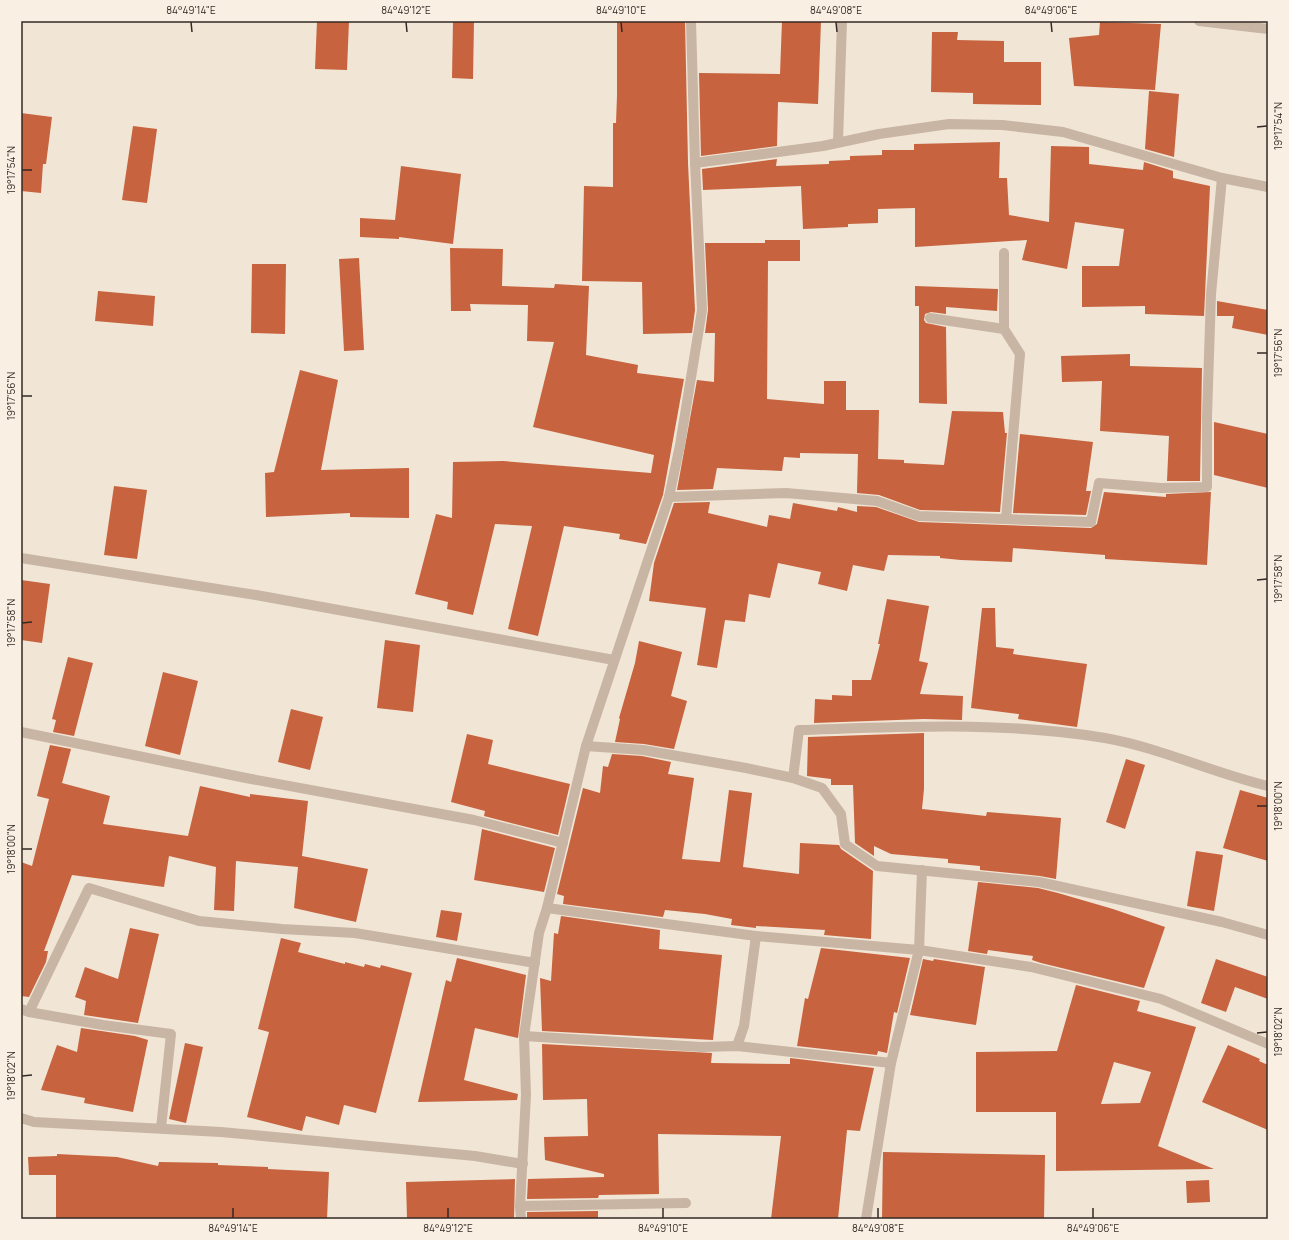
<svg xmlns="http://www.w3.org/2000/svg" width="1289" height="1240" font-family="Manrope,sans-serif">
<style>
.building{fill:#c7633e;fill-rule:evenodd}
.lines{fill:none;stroke-linecap:round;stroke-linejoin:round}
.minor{stroke:#c8b5a3;stroke-width:10}
.ticks{fill:none;stroke:#332a25;stroke-width:1.5}
.neatline{fill:none;stroke:#332a25;stroke-width:1.5}
.ticks-label{font-size:10px;text-anchor:middle;fill:#332a25}
</style>
<rect width="100%" height="100%" fill="#f1e5d6"/>
<g class="building">
<path d="M 317,21 L 349,21 L 347,70 L 315,69 Z"/>
<path d="M 453,21 L 474,21 L 473,79 L 452,78 Z"/>
<path d="M 617,21 L 685,21 L 688,163 L 695,310 L 692,333 L 643,334 L 642,282 L 582,281 L 584,186 L 613,187 L 613,123 L 616,123 L 617,96 Z"/>
<path d="M 782,21 L 821,21 L 818,104 L 778,102 L 777,146 L 701,156 L 699,73 L 780,74 Z"/>
<path d="M 1100,22 L 1161,24 L 1155,90 L 1074,86 L 1069,38 L 1099,35 Z"/>
<path d="M 932,32 L 958,32 L 957,40 L 1004,41 L 1004,62 L 1041,62 L 1041,105 L 973,104 L 973,93 L 931,92 Z"/>
<path d="M 1149,91 L 1179,94 L 1174,157 L 1145,149 Z"/>
<path d="M 21,113 L 52,117 L 46,164 L 43,164 L 41,193 L 21,191 Z"/>
<path d="M 133,126 L 157,129 L 147,203 L 122,200 Z"/>
<path d="M 1000,142 L 999,178 L 1007,178 L 1009,215 L 1049,222 L 1051,146 L 1089,147 L 1089,164 L 1143,170 L 1144,162 L 1173,171 L 1173,178 L 1210,186 L 1204,316 L 1145,314 L 1145,306 L 1082,307 L 1082,266 L 1119,266 L 1124,229 L 1075,222 L 1067,269 L 1022,260 L 1027,240 L 915,247 L 915,208 L 878,209 L 878,223 L 848,224 L 848,227 L 803,229 L 801,186 L 703,190 L 702,169 L 777,159 L 776,166 L 829,164 L 829,161 L 850,160 L 850,156 L 882,155 L 882,150 L 914,150 L 914,144 Z"/>
<path d="M 401,166 L 461,174 L 453,244 L 399,237 L 399,239 L 360,237 L 360,218 L 395,220 Z"/>
<path d="M 765,240 L 800,240 L 800,261 L 768,261 L 767,399 L 824,404 L 824,381 L 846,381 L 846,410 L 879,410 L 878,459 L 904,460 L 904,463 L 944,465 L 952,411 L 1003,412 L 1005,433 L 1007,433 L 1000,512 L 920,510 L 879,495 L 857,493 L 858,454 L 800,453 L 800,458 L 784,457 L 782,471 L 717,468 L 713,489 L 677,490 L 697,380 L 714,382 L 715,333 L 705,333 L 708,310 L 705,243 L 765,243 Z"/>
<path d="M 450,248 L 503,249 L 502,286 L 554,288 L 555,284 L 589,286 L 586,355 L 638,365 L 637,373 L 684,379 L 663,495 L 646,544 L 619,539 L 620,534 L 564,526 L 538,636 L 508,629 L 532,526 L 495,524 L 473,615 L 447,609 L 448,602 L 415,594 L 436,514 L 452,518 L 453,462 L 503,461 L 651,473 L 654,455 L 533,427 L 554,342 L 527,341 L 528,305 L 470,304 L 471,311 L 451,311 Z"/>
<path d="M 359,258 L 364,350 L 344,351 L 339,259 Z"/>
<path d="M 252,264 L 286,264 L 285,334 L 251,333 Z"/>
<path d="M 915,286 L 998,289 L 997,311 L 946,307 L 946,314 L 931,312 L 925,314 L 924,320 L 926,323 L 946,327 L 947,404 L 919,403 L 919,306 L 915,306 Z"/>
<path d="M 98,291 L 155,296 L 153,326 L 95,321 Z"/>
<path d="M 1217,301 L 1268,310 L 1268,335 L 1232,328 L 1234,316 L 1217,316 Z"/>
<path d="M 1130,354 L 1130,366 L 1202,368 L 1200,481 L 1167,481 L 1169,436 L 1100,431 L 1102,381 L 1062,382 L 1061,356 Z"/>
<path d="M 300,370 L 338,380 L 321,470 L 409,468 L 409,518 L 350,517 L 350,513 L 266,517 L 265,473 L 274,472 Z"/>
<path d="M 1214,422 L 1268,434 L 1268,488 L 1214,475 Z"/>
<path d="M 1020,434 L 1093,442 L 1086,491 L 1091,491 L 1086,515 L 1013,513 Z"/>
<path d="M 114,486 L 147,490 L 137,559 L 104,555 Z"/>
<path d="M 1104,492 L 1166,497 L 1166,494 L 1211,492 L 1207,565 L 1105,559 L 1105,555 L 1013,548 L 1012,562 L 961,560 L 940,558 L 940,556 L 888,555 L 884,571 L 853,565 L 847,591 L 818,584 L 821,572 L 778,563 L 770,598 L 749,594 L 745,622 L 725,620 L 717,668 L 697,665 L 706,608 L 649,601 L 654,563 L 674,503 L 710,502 L 708,513 L 767,527 L 769,515 L 790,519 L 793,503 L 837,511 L 838,507 L 857,512 L 857,506 L 876,507 L 919,522 L 1091,528 L 1097,524 Z"/>
<path d="M 21,580 L 50,584 L 42,643 L 21,640 Z"/>
<path d="M 887,599 L 929,606 L 919,661 L 928,663 L 920,694 L 963,696 L 962,720 L 924,719 L 814,723 L 815,699 L 832,700 L 832,695 L 852,696 L 852,680 L 871,680 L 880,644 L 878,644 Z"/>
<path d="M 982,608 L 995,608 L 996,647 L 1014,649 L 1013,654 L 1087,664 L 1077,727 L 1018,719 L 1019,714 L 971,708 Z"/>
<path d="M 385,640 L 420,645 L 413,712 L 377,708 Z"/>
<path d="M 639,641 L 682,652 L 671,696 L 687,701 L 674,749 L 644,744 L 615,742 L 620,719 L 619,718 L 635,663 Z"/>
<path d="M 68,657 L 93,663 L 74,736 L 53,732 L 56,720 L 52,719 Z"/>
<path d="M 163,672 L 198,681 L 180,755 L 145,746 Z"/>
<path d="M 291,709 L 323,717 L 310,770 L 278,762 Z"/>
<path d="M 924,733 L 924,789 L 922,809 L 986,816 L 987,812 L 1061,818 L 1056,879 L 1040,876 L 980,870 L 980,866 L 948,863 L 948,859 L 891,854 L 874,846 L 874,856 L 855,843 L 853,785 L 831,785 L 831,779 L 807,776 L 808,737 Z"/>
<path d="M 467,734 L 493,740 L 488,764 L 570,784 L 558,835 L 484,816 L 485,811 L 451,802 Z"/>
<path d="M 50,745 L 71,749 L 62,783 L 110,796 L 103,824 L 188,836 L 200,786 L 250,797 L 250,794 L 308,801 L 302,856 L 368,869 L 356,922 L 294,908 L 298,867 L 236,861 L 234,911 L 214,910 L 216,867 L 169,856 L 164,887 L 72,875 L 44,951 L 48,951 L 46,962 L 29,997 L 21,996 L 21,862 L 32,866 L 49,799 L 37,796 Z"/>
<path d="M 612,754 L 642,756 L 671,762 L 668,774 L 694,778 L 682,859 L 720,862 L 729,790 L 752,793 L 743,867 L 799,874 L 800,843 L 839,845 L 841,849 L 873,871 L 871,939 L 824,935 L 825,930 L 756,926 L 756,928 L 731,925 L 732,919 L 705,914 L 665,910 L 663,917 L 563,904 L 564,896 L 557,894 L 583,788 L 600,793 L 603,766 L 608,767 Z"/>
<path d="M 1126,759 L 1145,765 L 1125,829 L 1106,822 Z"/>
<path d="M 1240,790 L 1268,798 L 1268,861 L 1223,848 Z"/>
<path d="M 482,829 L 555,848 L 544,892 L 474,880 Z"/>
<path d="M 1196,851 L 1223,855 L 1214,911 L 1187,906 Z"/>
<path d="M 978,882 L 1038,888 L 1058,893 L 1113,909 L 1165,927 L 1144,988 L 1041,963 L 1032,960 L 1033,956 L 988,950 L 987,954 L 968,951 Z"/>
<path d="M 441,910 L 462,913 L 457,941 L 436,937 Z"/>
<path d="M 561,916 L 660,930 L 659,949 L 722,955 L 713,1040 L 542,1031 L 540,978 L 551,981 L 554,933 L 558,934 Z"/>
<path d="M 130,928 L 159,934 L 138,1023 L 84,1015 L 86,1001 L 75,997 L 85,967 L 118,979 Z"/>
<path d="M 281,938 L 301,943 L 298,952 L 345,964 L 345,962 L 364,967 L 365,964 L 380,968 L 381,965 L 412,973 L 376,1113 L 344,1105 L 339,1125 L 306,1116 L 302,1131 L 247,1117 L 269,1032 L 258,1029 Z"/>
<path d="M 821,948 L 910,958 L 897,1013 L 894,1012 L 887,1053 L 878,1051 L 877,1055 L 797,1046 L 805,998 L 808,999 Z"/>
<path d="M 457,958 L 526,975 L 518,1038 L 475,1028 L 464,1080 L 518,1094 L 517,1100 L 418,1102 L 446,980 L 451,982 Z"/>
<path d="M 923,959 L 933,961 L 934,959 L 985,967 L 976,1025 L 910,1015 Z"/>
<path d="M 1216,959 L 1268,977 L 1268,999 L 1235,987 L 1226,1012 L 1201,1003 Z"/>
<path d="M 1076,985 L 1140,1001 L 1137,1011 L 1196,1027 L 1158,1146 L 1214,1169 L 1056,1171 L 1056,1112 L 976,1112 L 976,1052 L 1057,1051 ZM 1114,1062 L 1151,1072 L 1140,1103 L 1101,1104 Z"/>
<path d="M 81,1028 L 135,1036 L 148,1040 L 133,1112 L 84,1103 L 85,1098 L 41,1090 L 57,1045 L 77,1052 Z"/>
<path d="M 185,1043 L 203,1047 L 186,1123 L 169,1119 Z"/>
<path d="M 542,1044 L 712,1053 L 711,1063 L 790,1064 L 790,1058 L 874,1068 L 860,1131 L 847,1130 L 838,1219 L 771,1219 L 781,1136 L 658,1134 L 659,1194 L 599,1195 L 598,1198 L 527,1199 L 528,1179 L 604,1177 L 604,1174 L 545,1160 L 544,1137 L 588,1136 L 587,1099 L 543,1100 Z"/>
<path d="M 1228,1045 L 1260,1059 L 1259,1061 L 1268,1065 L 1268,1130 L 1202,1102 Z"/>
<path d="M 883,1152 L 1045,1155 L 1044,1219 L 882,1219 Z"/>
<path d="M 57,1154 L 117,1157 L 158,1166 L 159,1162 L 218,1163 L 218,1165 L 268,1167 L 268,1169 L 329,1172 L 327,1219 L 56,1219 L 56,1175 L 29,1175 L 28,1157 L 57,1156 Z"/>
<path d="M 515,1179 L 514,1219 L 407,1219 L 406,1182 Z"/>
<path d="M 1209,1180 L 1210,1202 L 1187,1203 L 1186,1181 Z"/>
<path d="M 598,1211 L 598,1219 L 527,1219 L 527,1212 Z"/>
</g>
<g class="lines">
<g class="minor">
<path d="M 1199,21 L 1268,29"/>
<path d="M 838,142 L 842,21"/>
<path d="M 695,163 L 823,146 L 879,134 L 949,124 L 1002,125 L 1063,132 L 1222,178 L 1268,187"/>
<path d="M 1004,253 L 1004,329 L 1020,354 L 1006,519"/>
<path d="M 930,318 L 1004,329"/>
<path d="M 669,497 L 786,493 L 877,501 L 919,516 L 1091,522 L 1099,483 L 1161,488 L 1207,487 L 1207,416 L 1211,294 L 1222,178"/>
<path d="M 21,558 L 256,595 L 614,660"/>
<path d="M 21,732 L 246,778 L 474,820 L 563,843"/>
<path d="M 586,746 L 643,750 L 746,768 L 793,778 L 822,788 L 841,814 L 845,844 L 877,866 L 1039,882 L 1222,922 L 1268,935"/>
<path d="M 793,778 L 799,730 C 901,727 1004,721 1105,738 C 1161,748 1213,773 1268,786"/>
<path d="M 547,908 L 756,936 L 919,950 L 1031,967 L 1161,999 L 1268,1044"/>
<path d="M 21,1009 L 29,1012 L 89,888 L 199,921 L 282,929 L 355,933 L 535,963"/>
<path d="M 29,1012 L 103,1025 L 171,1034 L 161,1128"/>
<path d="M 524,1036 L 701,1047 L 737,1046 L 891,1063"/>
<path d="M 737,1046 L 744,1026 L 756,936"/>
<path d="M 21,1118 L 34,1122 L 221,1132 L 475,1156 L 523,1164"/>
<path d="M 520,1206 L 686,1203"/>
<path d="M 521,1219 L 520,1206 L 526,1095 L 524,1036 L 539,933 L 547,908 L 586,746 L 669,497 L 680,445 L 702,310 L 695,163 L 691,21"/>
<path d="M 866,1219 L 891,1063 L 919,950 L 922,870"/>
</g>
</g>
<path class="ticks" d="M 191,22 L 192,32M 406,22 L 407,32M 621,22 L 622,32M 836,22 L 837,32M 1051,22 L 1052,32M 1257,127 L 1267,126M 22,170 L 32,170M 1257,353 L 1267,353M 22,396 L 32,396M 1257,580 L 1267,579M 22,623 L 32,622M 1257,806 L 1267,806M 22,849 L 32,849M 1257,1033 L 1267,1032M 22,1076 L 32,1075M 233,1208 L 233,1218M 448,1208 L 448,1218M 663,1208 L 663,1218M 878,1208 L 878,1218M 1093,1208 L 1093,1218"/>
<rect width="1289" height="1240" fill="none" stroke="#f9efe2" stroke-width="44"/>
<rect x="22" y="22" width="1245" height="1196" class="neatline"/>
<g class="ticks-label">
<text x="191" y="14">84°49'14"E</text>
<text x="406" y="14">84°49'12"E</text>
<text x="621" y="14">84°49'10"E</text>
<text x="836" y="14">84°49'08"E</text>
<text x="1051" y="14">84°49'06"E</text>
<text transform="translate(1278 126) rotate(-90)" y="4">19°17'54"N</text>
<text transform="translate(11 170) rotate(-90)" y="4">19°17'54"N</text>
<text transform="translate(1278 353) rotate(-90)" y="4">19°17'56"N</text>
<text transform="translate(11 396) rotate(-90)" y="4">19°17'56"N</text>
<text transform="translate(1278 579) rotate(-90)" y="4">19°17'58"N</text>
<text transform="translate(11 623) rotate(-90)" y="4">19°17'58"N</text>
<text transform="translate(1278 806) rotate(-90)" y="4">19°18'00"N</text>
<text transform="translate(11 849) rotate(-90)" y="4">19°18'00"N</text>
<text transform="translate(1278 1032) rotate(-90)" y="4">19°18'02"N</text>
<text transform="translate(11 1076) rotate(-90)" y="4">19°18'02"N</text>
<text x="233" y="1232">84°49'14"E</text>
<text x="448" y="1232">84°49'12"E</text>
<text x="663" y="1232">84°49'10"E</text>
<text x="878" y="1232">84°49'08"E</text>
<text x="1093" y="1232">84°49'06"E</text>
</g>
</svg>
